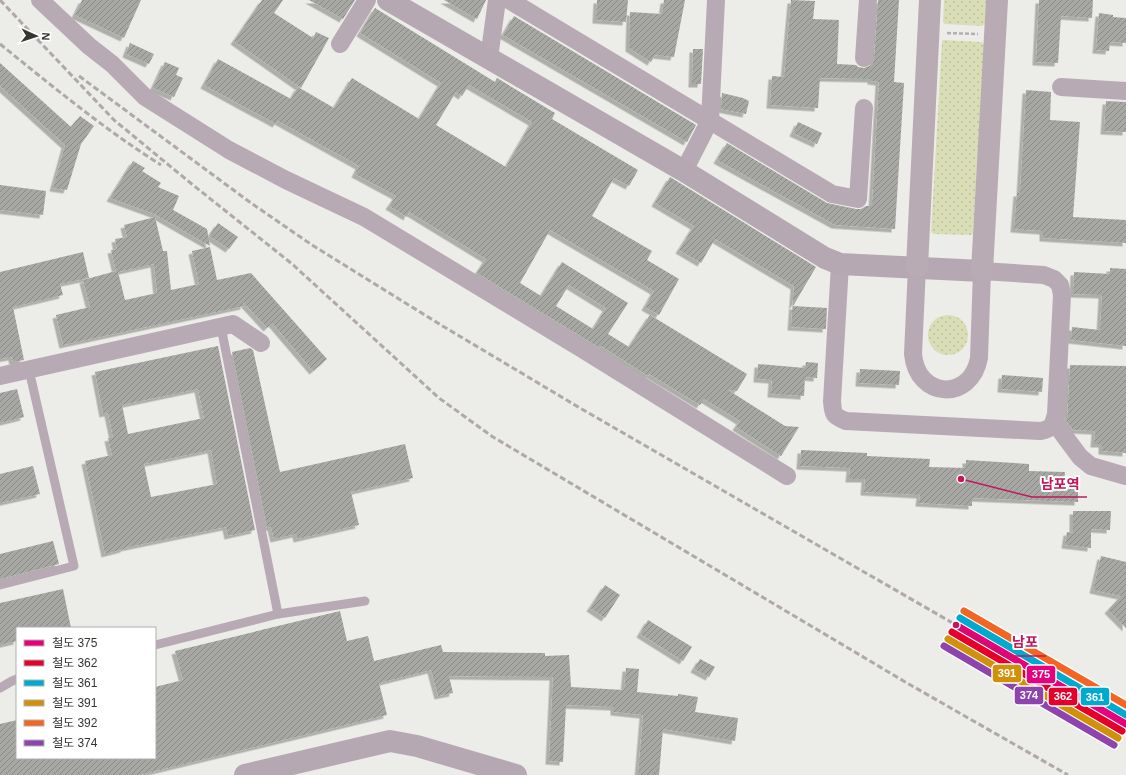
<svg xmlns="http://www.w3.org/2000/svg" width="1126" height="775" font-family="Arial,'Noto Sans KR',sans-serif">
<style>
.grass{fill:url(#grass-dots)}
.building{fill:url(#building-hatch);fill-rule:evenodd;filter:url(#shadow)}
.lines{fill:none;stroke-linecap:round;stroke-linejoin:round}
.path{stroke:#b5aeb2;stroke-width:2.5;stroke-dasharray:4 2;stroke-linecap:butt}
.lane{stroke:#b8aab4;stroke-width:9}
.street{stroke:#b8aab4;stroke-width:18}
.secondary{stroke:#b6a8b2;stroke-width:22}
.primary{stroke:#b8abb4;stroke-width:22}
.rail{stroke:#b0a8ac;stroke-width:3;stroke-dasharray:6 3;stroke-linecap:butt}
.rail-1-casing{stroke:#fff;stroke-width:10}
.rail-2-casing{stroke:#fff;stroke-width:10}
.rail-3-casing{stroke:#fff;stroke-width:10}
.rail-4-casing{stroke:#fff;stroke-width:10}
.rail-5-casing{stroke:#fff;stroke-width:10}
.rail-6-casing{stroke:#fff;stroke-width:10}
.rail-1{stroke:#e5007d;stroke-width:7}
.rail-2{stroke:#e4002b;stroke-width:7}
.rail-3{stroke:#00a9ce;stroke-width:7}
.rail-4{stroke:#d0900a;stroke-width:7}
.rail-5{stroke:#f26522;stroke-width:7}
.rail-6{stroke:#8e44ad;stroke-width:7}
.leader{fill:none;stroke:#c2185b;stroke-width:1.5}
.callout-dot{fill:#c2185b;stroke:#fff;stroke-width:1.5}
.callout-label{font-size:14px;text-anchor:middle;font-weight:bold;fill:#c2185b;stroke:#fff;stroke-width:4;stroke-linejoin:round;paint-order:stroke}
.line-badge{stroke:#fff;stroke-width:1.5}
.badge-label{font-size:11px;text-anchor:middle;font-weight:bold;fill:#fff}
</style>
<defs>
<pattern id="grass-dots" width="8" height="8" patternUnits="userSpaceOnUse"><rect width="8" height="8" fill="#d9deb6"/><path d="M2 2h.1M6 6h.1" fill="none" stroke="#bbbf9d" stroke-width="1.8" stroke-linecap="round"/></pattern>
<pattern id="building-hatch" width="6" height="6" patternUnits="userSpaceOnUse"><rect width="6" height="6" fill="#a7a7a4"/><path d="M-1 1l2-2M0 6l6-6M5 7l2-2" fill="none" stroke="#898986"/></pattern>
<filter id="shadow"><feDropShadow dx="-3.5" dy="3.5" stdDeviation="0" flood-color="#0004"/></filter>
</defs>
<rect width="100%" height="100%" fill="#ecece8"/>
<g class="grass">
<path d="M 944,0 L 986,0 L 985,24 L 982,26 L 945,24 L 943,22 Z"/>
<path d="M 943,40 L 981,42 L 984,44 L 973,233 L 972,235 L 934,234 L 931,232 L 942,42 Z"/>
<circle cx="948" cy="335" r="20"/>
</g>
<g class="building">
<path d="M 82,0 L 141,0 L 124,38 L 75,15 Z"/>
<path d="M 262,0 L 283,0 L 274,13 L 313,38 L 316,32 L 329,38 L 301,88 L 234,41 Z"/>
<path d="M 309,0 L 355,0 L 343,19 Z"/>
<path d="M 444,0 L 486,0 L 477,19 Z"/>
<path d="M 597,0 L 628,0 L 626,22 L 596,20 Z"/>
<path d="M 664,0 L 685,0 L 674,57 L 655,55 L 651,62 L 629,48 L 630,12 L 662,14 Z"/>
<path d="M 791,0 L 815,1 L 813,19 L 839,20 L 837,64 L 856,65 L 858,67 L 864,68 L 872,65 L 874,59 L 878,0 L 899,0 L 894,82 L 904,83 L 895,229 L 835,225 L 717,160 L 727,143 L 827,203 L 856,209 L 861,209 L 866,206 L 872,206 L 879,82 L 871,81 L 871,79 L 820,78 L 818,108 L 770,105 L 772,76 L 784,77 Z"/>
<path d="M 1039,0 L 1093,0 L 1092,18 L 1061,16 L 1058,63 L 1036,62 Z"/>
<path d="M 375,8 L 495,82 L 497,78 L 555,113 L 552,119 L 638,170 L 629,186 L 614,178 L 592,216 L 652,251 L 647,260 L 679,279 L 659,315 L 645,307 L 654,291 L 550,230 L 520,283 L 541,296 L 562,262 L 628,303 L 608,334 L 629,347 L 650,315 L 747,374 L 737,391 L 728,390 L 785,426 L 799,427 L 781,456 L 736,427 L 740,421 L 704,399 L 700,405 L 649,374 L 648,376 L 601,346 L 600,348 L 477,273 L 486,259 L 409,212 L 407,217 L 389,206 L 396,196 L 355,174 L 359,166 L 278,121 L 276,124 L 204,85 L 218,59 L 291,99 L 298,87 L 334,108 L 352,78 L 419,119 L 441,83 L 360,33 ZM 469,85 L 532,122 L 506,167 L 436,125 L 456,92 L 462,96 ZM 569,285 L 606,308 L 593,329 L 556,306 Z"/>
<path d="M 1099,13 L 1113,15 L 1113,17 L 1126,18 L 1126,43 L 1110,42 L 1109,51 L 1096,50 Z"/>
<path d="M 514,16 L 696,125 L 687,142 L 503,35 Z"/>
<path d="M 130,43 L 154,54 L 149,64 L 126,54 Z"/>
<path d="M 693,49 L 703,49 L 701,84 L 692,84 Z"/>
<path d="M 165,62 L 179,68 L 176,75 L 183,78 L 174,97 L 153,88 Z"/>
<path d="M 0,63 L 71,127 L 80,116 L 94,126 L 81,144 L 67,190 L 53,188 L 65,145 L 0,86 Z"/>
<path d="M 1026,90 L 1051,92 L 1050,120 L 1080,122 L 1073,217 L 1126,220 L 1126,243 L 1043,238 L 1043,231 L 1014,229 L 1017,193 L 1020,193 Z"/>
<path d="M 722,93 L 743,98 L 749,101 L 746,114 L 721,109 Z"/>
<path d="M 1106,101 L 1126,102 L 1126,132 L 1104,131 Z"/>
<path d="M 798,122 L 822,133 L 817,144 L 793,133 Z"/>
<path d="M 133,161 L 145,168 L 142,171 L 161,183 L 158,187 L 179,196 L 173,210 L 207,229 L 210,246 L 154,214 L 110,198 Z"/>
<path d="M 670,177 L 816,267 L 793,306 L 827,308 L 826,329 L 791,327 L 794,286 L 715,239 L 701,263 L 679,250 L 694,226 L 655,203 Z"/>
<path d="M 0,185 L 46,191 L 43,215 L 0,210 Z"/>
<path d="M 155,217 L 163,251 L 167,251 L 171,290 L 199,284 L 192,251 L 210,247 L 217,280 L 251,273 L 327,359 L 313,371 L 272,323 L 267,328 L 243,302 L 244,306 L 63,345 L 56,315 L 90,307 L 83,280 L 116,271 L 111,250 L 117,249 L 115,239 L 127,237 L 124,225 ZM 154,264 L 157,293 L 125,300 L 118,272 Z"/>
<path d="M 218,223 L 238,237 L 229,249 L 209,236 Z"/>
<path d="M 83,252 L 89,278 L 60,284 L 63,295 L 13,307 L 24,360 L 13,362 L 12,357 L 0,359 L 0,272 Z"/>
<path d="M 1110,268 L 1126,269 L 1126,346 L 1071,340 L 1072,327 L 1100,330 L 1102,295 L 1073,294 L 1074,272 L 1110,274 Z"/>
<path d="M 218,346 L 255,530 L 228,536 L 226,527 L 124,548 L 124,549 L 105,554 L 85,461 L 112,455 L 108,438 L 113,437 L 108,413 L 103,414 L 95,372 ZM 198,389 L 204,418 L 128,434 L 122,405 ZM 211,450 L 217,484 L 151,497 L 144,464 Z"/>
<path d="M 250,348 L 253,350 L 280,472 L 405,444 L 413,478 L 351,492 L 359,525 L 297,539 L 296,534 L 274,539 L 271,527 L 267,528 L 232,352 Z"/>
<path d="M 806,362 L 818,363 L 817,378 L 805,377 L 804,396 L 771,394 L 772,380 L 757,379 L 758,364 L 805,368 Z"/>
<path d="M 1070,365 L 1126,366 L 1126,453 L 1102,451 L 1102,444 L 1094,444 L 1095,431 L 1073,430 L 1067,422 Z"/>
<path d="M 860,369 L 900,371 L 899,385 L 859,383 Z"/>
<path d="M 1002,375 L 1043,378 L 1042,392 L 1001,389 Z"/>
<path d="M 17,389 L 24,417 L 0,423 L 0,393 Z"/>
<path d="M 801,450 L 867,453 L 867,456 L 930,459 L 929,467 L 966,468 L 966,460 L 1029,464 L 1029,471 L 1065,472 L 1064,486 L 1078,485 L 1078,502 L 972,498 L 972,506 L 919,503 L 920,495 L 864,492 L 865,479 L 849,479 L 850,468 L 800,466 Z"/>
<path d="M 33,466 L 40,494 L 0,503 L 0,474 Z"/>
<path d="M 1073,511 L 1111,511 L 1110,530 L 1091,529 L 1091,548 L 1065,545 L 1067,532 L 1073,533 Z"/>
<path d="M 53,541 L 59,564 L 0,579 L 0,554 Z"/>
<path d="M 1101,556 L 1126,562 L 1126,628 L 1108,610 L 1121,596 L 1093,590 Z"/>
<path d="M 605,585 L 620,595 L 605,618 L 590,608 Z"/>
<path d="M 63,589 L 71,628 L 17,628 L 17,641 L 0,645 L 0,603 Z"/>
<path d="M 340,611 L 347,641 L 368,636 L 374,661 L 441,645 L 443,652 L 545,653 L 545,656 L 569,655 L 571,687 L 624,690 L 626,668 L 639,669 L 637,692 L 678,696 L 678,694 L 698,697 L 695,712 L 738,718 L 735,741 L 663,729 L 659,775 L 638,775 L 643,715 L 614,712 L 614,707 L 566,705 L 563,762 L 549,761 L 553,677 L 449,676 L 453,693 L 438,696 L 431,670 L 379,683 L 387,715 L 139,775 L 0,775 L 0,724 L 17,720 L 17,758 L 155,758 L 155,687 L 183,680 L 175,651 Z"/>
<path d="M 648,620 L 692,647 L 683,661 L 640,634 Z"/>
<path d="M 700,659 L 715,667 L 709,677 L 694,669 Z"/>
</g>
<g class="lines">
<path class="path" d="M 947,33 L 978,34"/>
<g class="lane">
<path d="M 221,327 L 278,614"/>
<path d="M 0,585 L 74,566 L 29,370"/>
<path d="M 155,645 L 278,614 L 365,601"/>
<path d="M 0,688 L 12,681 L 17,679"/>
</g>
<g class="street">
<path d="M 40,0 L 89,46 L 112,64 L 145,97 L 229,150 L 286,180 L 364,217 L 584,350 L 787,476"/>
<path d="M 509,0 L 832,194 L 858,199 L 864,108"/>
<path d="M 340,44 L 367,0"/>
<path d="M 489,58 L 497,0"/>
<path d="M 864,58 L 868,0"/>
<path d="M 1061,87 L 1126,91"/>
<path d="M 684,171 L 710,120 L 716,0"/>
<path d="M 840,264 L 832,401 C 833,414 833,416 846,421 L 1040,431 C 1052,429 1053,425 1056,414 L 1062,295 L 1060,285 L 1054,279 L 1044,275 L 982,271 L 979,358 C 971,402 917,399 913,354 L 917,267"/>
<path d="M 0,376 L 233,324 L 261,343"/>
<path d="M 1054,422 L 1080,457 L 1091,466 L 1126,476"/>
</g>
<g class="secondary">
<path d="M 388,0 L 684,171 L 825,258 L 840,264 L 982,271"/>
<path d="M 245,775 L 390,741 L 417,746 L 516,775"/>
</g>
<g class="primary">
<path d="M 917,267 L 930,0"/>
<path d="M 982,271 L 997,0"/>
</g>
<g class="rail">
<path d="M 0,0 L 114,120 L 193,185 L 291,263 L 439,398 L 493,437 L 907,683 L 1068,775"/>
<path d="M 0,44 C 52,86 104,129 161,165"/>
<path d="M 79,76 L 251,203 L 312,245 L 441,325 L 580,408 L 956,625"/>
</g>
<g class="rail-1-casing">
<path id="rail-1" d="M 956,625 L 1126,724"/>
</g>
<g class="rail-2-casing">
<path id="rail-2" d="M 952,632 L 1122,731"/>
</g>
<g class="rail-3-casing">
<path id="rail-3" d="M 960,618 L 1126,715"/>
</g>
<g class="rail-4-casing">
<path id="rail-4" d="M 948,639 L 1118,738"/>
</g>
<g class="rail-5-casing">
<path id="rail-5" d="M 964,611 L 1126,705"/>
</g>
<g class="rail-6-casing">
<path id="rail-6" d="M 944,646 L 1114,745"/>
</g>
<use href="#rail-1" class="rail-1"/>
<use href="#rail-2" class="rail-2"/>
<use href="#rail-3" class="rail-3"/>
<use href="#rail-4" class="rail-4"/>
<use href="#rail-5" class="rail-5"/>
<use href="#rail-6" class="rail-6"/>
</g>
<path class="leader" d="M961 479L1032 497H1087M956 625L1004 656H1046"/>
<g class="callout-dot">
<circle cx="961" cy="479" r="4"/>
<circle cx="956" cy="625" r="4"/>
</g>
<g class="callout-label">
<text x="1060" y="489">남포역</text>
<text x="1025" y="647">남포</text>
</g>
<g class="line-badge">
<rect x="992" y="664" width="30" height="19" rx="4" fill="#d0900a"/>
<rect x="1026" y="665" width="30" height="19" rx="4" fill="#e5007d"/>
<rect x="1014" y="686" width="30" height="19" rx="4" fill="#8e44ad"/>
<rect x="1048" y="687" width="30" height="19" rx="4" fill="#e4002b"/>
<rect x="1080" y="687" width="30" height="19" rx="4" fill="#00a9ce"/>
</g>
<g class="badge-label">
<text x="1007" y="677">391</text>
<text x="1041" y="678">375</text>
<text x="1029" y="699">374</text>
<text x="1063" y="700">362</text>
<text x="1095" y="701">361</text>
</g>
<rect x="16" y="627" width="140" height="132" fill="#ffffff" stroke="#aeafad"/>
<rect x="24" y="640" width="20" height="6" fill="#e5007d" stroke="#aeafad"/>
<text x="52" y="647" font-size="12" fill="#353632">철도 375</text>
<rect x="24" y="660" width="20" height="6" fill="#e4002b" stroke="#aeafad"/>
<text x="52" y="667" font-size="12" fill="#353632">철도 362</text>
<rect x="24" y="680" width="20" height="6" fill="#00a9ce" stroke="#aeafad"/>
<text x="52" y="687" font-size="12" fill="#353632">철도 361</text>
<rect x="24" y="700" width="20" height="6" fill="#d0900a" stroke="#aeafad"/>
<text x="52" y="707" font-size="12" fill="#353632">철도 391</text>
<rect x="24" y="720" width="20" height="6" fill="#f26522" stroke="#aeafad"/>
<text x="52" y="727" font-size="12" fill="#353632">철도 392</text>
<rect x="24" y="740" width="20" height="6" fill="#8e44ad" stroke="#aeafad"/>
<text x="52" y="747" font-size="12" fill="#353632">철도 374</text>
<g transform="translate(36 36) rotate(93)" stroke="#ffffff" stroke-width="3" paint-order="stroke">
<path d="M0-3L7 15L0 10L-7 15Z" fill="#353632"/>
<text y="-6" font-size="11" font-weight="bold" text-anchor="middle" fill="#353632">N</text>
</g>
</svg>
